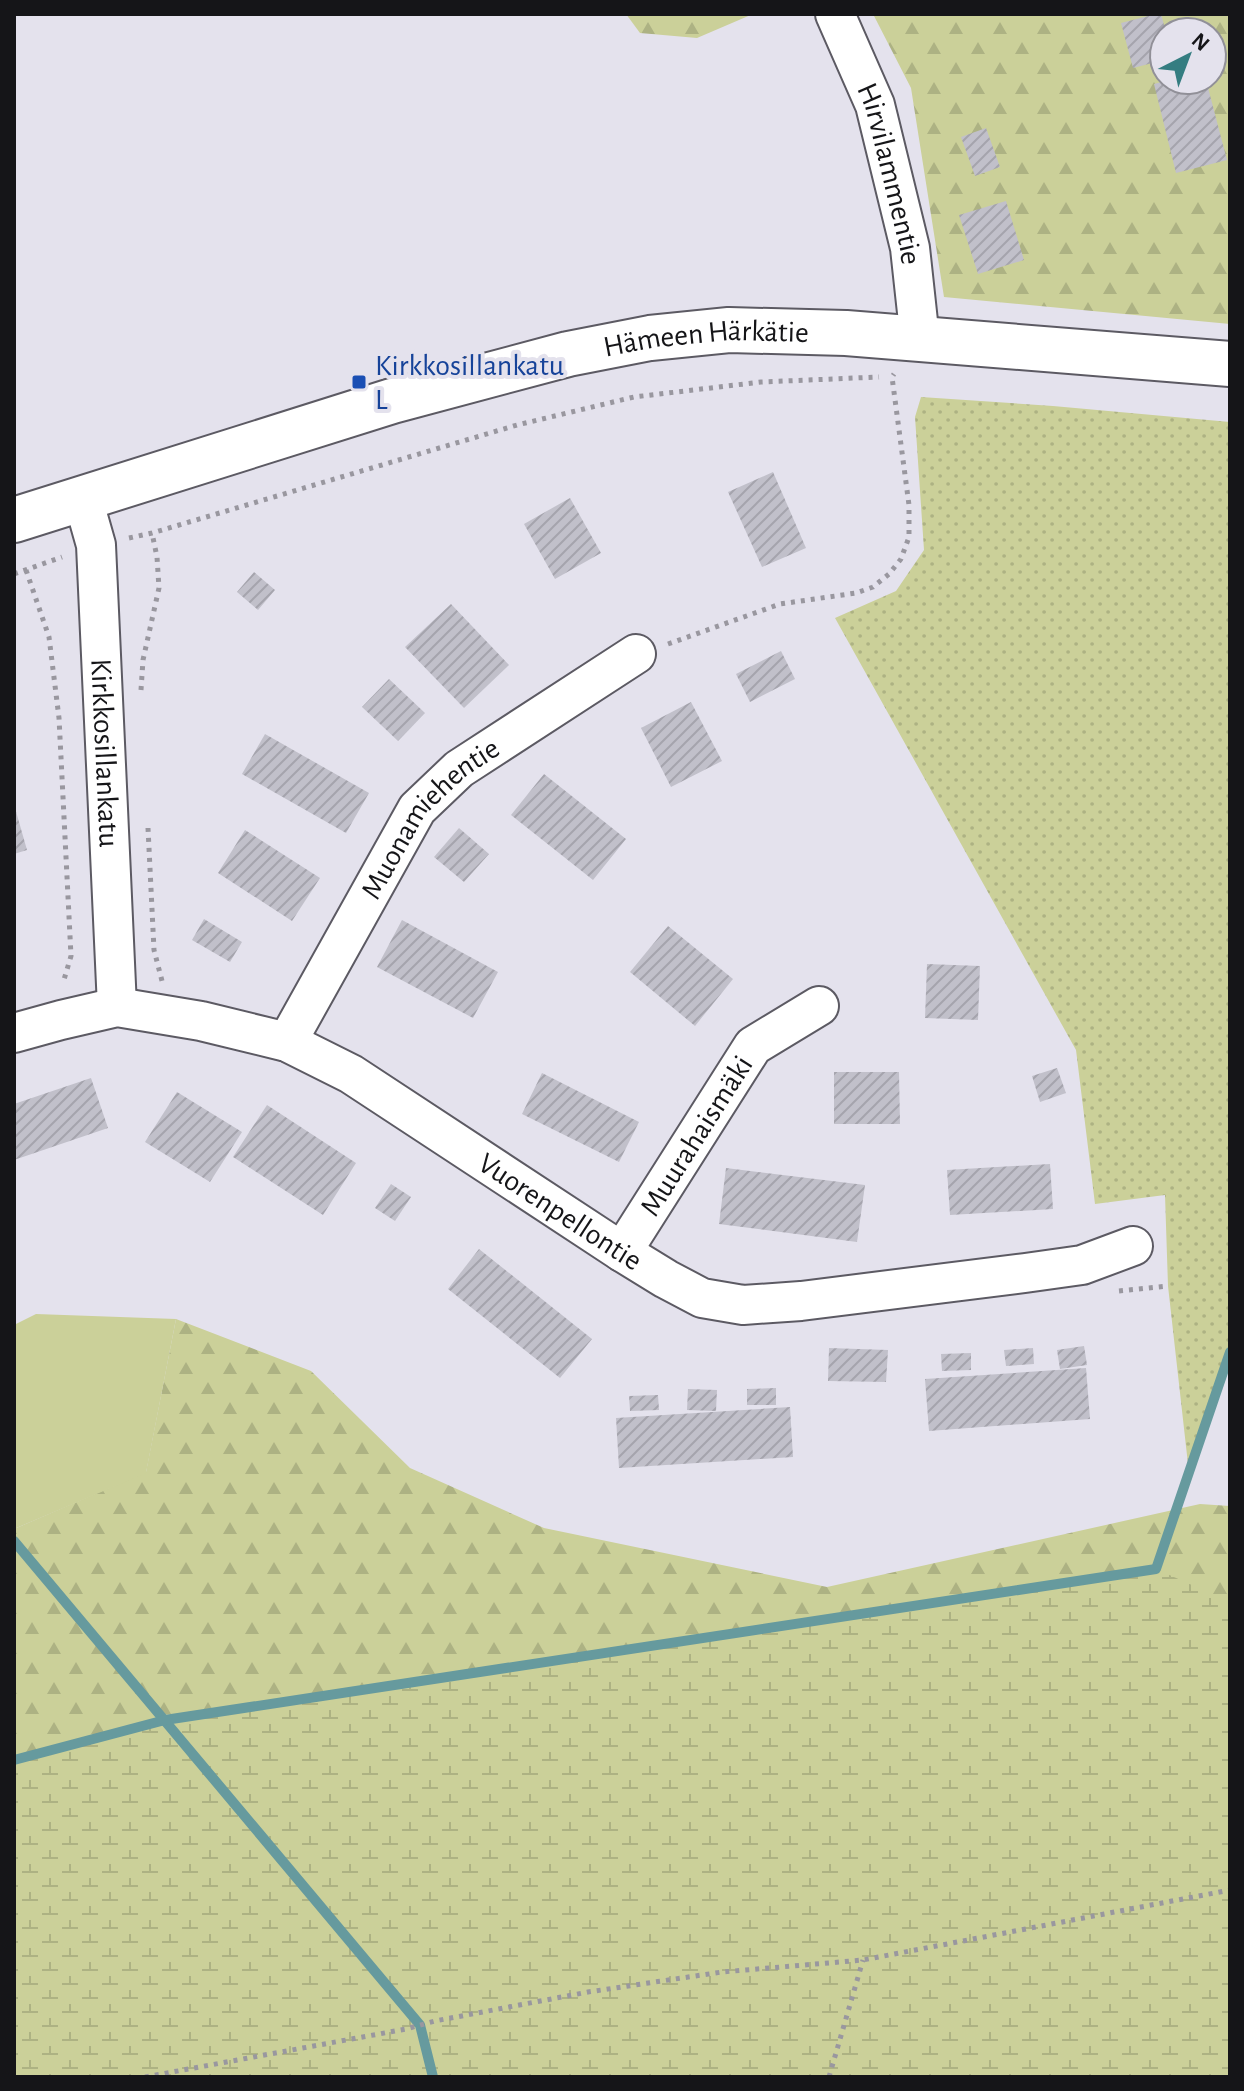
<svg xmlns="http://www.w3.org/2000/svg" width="1244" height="2091" font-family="'Alegreya Sans',sans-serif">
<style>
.grass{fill:url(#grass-dots)}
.forest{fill:url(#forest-firs);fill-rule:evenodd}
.wetland{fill:url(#wetland-marsh)}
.garden{fill:#cbd099}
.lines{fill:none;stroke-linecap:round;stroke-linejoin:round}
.stream{stroke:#669a9e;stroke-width:10}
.building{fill:url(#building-hatch)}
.minor-casing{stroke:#5c5a63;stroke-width:42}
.major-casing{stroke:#5c5a63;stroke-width:48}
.path{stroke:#99979f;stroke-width:5;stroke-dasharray:4 6;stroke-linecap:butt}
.minor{stroke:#fff;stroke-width:38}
.major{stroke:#fff;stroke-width:44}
.transit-dot{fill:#1a4fb4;stroke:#e4e2ed;stroke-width:3}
.labels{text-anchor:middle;stroke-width:8;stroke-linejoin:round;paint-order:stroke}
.street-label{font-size:30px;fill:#151518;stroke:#e4e2ed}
.transit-label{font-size:30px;fill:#164399;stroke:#e4e2ed;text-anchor:start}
</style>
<defs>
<pattern id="grass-dots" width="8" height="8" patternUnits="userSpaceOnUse" patternTransform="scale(2)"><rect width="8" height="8" fill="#cbd099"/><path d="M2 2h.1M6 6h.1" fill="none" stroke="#adb283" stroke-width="1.8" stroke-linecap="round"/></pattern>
<pattern id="forest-firs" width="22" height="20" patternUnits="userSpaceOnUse" patternTransform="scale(2)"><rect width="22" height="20" fill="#cbd099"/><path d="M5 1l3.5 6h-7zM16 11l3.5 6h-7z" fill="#adb283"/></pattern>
<pattern id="wetland-marsh" width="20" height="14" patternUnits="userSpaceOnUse" patternTransform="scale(2)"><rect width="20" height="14" fill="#cbd099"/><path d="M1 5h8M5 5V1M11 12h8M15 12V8" fill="none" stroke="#adb283"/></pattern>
<pattern id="building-hatch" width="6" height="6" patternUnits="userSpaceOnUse" patternTransform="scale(2)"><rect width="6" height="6" fill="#c1c0ca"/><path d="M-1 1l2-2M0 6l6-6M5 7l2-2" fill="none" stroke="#a5a4ad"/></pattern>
</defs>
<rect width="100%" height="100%" fill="#e4e2ed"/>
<path class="grass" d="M 921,397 L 1053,406 L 1230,422 L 1230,1352 L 1189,1473 L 1168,1286 L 1165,1195 L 1095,1204 L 1076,1050 L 835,618 L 896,591 L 924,550 L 915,417 Z"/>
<g class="forest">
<path d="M 626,14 L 753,14 L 697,38 L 640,33 Z"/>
<path d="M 873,14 L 1230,14 L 1230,324 L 944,297 L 911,88 ZM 1164,32 L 1212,32 L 1212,80 L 1164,80 Z"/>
<path d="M 176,1319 L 311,1371 L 410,1468 L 544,1528 L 827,1587 L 1200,1504 L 1230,1506 L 1230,2077 L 14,2077 L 14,1529 L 146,1472 Z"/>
</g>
<path class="wetland" d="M 1156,1569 L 1230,1602 L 1230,2077 L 14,2077 L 14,1760 L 165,1720 Z"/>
<path class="garden" d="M 36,1314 L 176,1319 L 146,1473 L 14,1529 L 14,1325 Z"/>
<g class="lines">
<g class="stream">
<path d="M 14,1541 L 420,2025 L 433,2077"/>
<path d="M 14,1760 L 165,1720 L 1156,1569 L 1230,1352"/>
</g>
</g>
<g class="building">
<path d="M 1156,14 L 1161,14 L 1166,32 L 1164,32 L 1164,60 L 1133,68 L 1121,23 Z"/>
<path d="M 1169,80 L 1206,80 L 1227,160 L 1176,173 L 1154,84 Z"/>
<path d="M 986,128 L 1000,167 L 975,176 L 961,137 Z"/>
<path d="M 1006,201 L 1024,260 L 978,274 L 959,215 Z"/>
<path d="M 773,472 L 806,548 L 762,567 L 728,492 Z"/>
<path d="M 570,498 L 601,553 L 555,579 L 524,524 Z"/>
<path d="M 254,572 L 275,590 L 258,610 L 237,592 Z"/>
<path d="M 451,604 L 509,665 L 464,708 L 405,647 Z"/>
<path d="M 781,651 L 795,679 L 750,702 L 736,674 Z"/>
<path d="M 389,679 L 425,713 L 398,741 L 362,707 Z"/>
<path d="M 691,702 L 722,761 L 671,787 L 641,728 Z"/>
<path d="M 265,734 L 369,793 L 346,833 L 242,774 Z"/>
<path d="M 544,774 L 626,839 L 593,880 L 511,815 Z"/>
<path d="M 15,808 L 27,850 L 14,854 L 14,809 Z"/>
<path d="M 459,828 L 489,854 L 464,882 L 434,857 Z"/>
<path d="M 245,830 L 320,878 L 292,921 L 218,873 Z"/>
<path d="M 204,919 L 242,942 L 230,962 L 192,940 Z"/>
<path d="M 402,920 L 498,972 L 473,1018 L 377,967 Z"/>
<path d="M 668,926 L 733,979 L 695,1026 L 630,972 Z"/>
<path d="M 927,964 L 980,966 L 978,1020 L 925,1018 Z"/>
<path d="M 1057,1068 L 1066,1093 L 1040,1102 L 1032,1076 Z"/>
<path d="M 834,1072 L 899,1072 L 900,1124 L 834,1124 Z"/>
<path d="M 542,1073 L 639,1122 L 619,1162 L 522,1114 Z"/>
<path d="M 91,1078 L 108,1128 L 14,1160 L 14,1104 Z"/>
<path d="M 177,1092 L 242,1132 L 210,1182 L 145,1142 Z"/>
<path d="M 267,1105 L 356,1163 L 323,1215 L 233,1157 Z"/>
<path d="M 1050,1164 L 1053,1209 L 950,1215 L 947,1170 Z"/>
<path d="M 726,1168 L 865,1185 L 857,1242 L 719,1224 Z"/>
<path d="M 391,1184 L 411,1197 L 395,1221 L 375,1208 Z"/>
<path d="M 479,1249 L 592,1339 L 560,1378 L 448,1289 Z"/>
<path d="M 1084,1346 L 1087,1365 L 1060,1369 L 1057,1350 Z"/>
<path d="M 829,1348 L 888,1350 L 886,1382 L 828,1381 Z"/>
<path d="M 1033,1348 L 1034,1364 L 1006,1366 L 1004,1350 Z"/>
<path d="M 971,1353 L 971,1370 L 942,1371 L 941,1354 Z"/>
<path d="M 1086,1368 L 1090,1419 L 929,1431 L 925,1379 Z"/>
<path d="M 776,1388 L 776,1405 L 747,1405 L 747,1389 Z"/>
<path d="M 688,1389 L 717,1390 L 716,1411 L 687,1410 Z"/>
<path d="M 658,1395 L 659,1410 L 630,1411 L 629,1396 Z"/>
<path d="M 790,1407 L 793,1457 L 619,1468 L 616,1418 Z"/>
</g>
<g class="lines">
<g class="minor-casing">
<g id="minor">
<path id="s1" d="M 835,14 L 875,105 L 910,248 L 920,340"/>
<path id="s2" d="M 83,499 L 96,545 L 117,1007"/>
<path id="s3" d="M 14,1033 L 61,1020 L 117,1007 L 201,1021 L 287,1042 L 351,1074 L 622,1252 L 666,1279 L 702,1298 L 743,1305 L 801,1301 L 1025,1273 L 1082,1265 L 1133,1246"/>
<path id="s4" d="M 287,1042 L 417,809 L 459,769 L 636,654"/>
<path id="s5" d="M 622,1252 L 753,1046 L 819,1006"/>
</g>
</g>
<g class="major-casing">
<g id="major">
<path id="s6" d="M 14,520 L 392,401 L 568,354 L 650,338 L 729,330 L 846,333 L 1230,364"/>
</g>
</g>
<g class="path">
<path d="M 129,538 L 152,533 L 517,425 L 634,397 L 761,382 L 879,377"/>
<path d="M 26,570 L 49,637 L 59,718 L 71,956 L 63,983"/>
<path d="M 14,574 L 62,557"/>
<path d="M 668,644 L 780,604 L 856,593 L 873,587 L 889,574 L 901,559 L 909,537 L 909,505 L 892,377 L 894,374"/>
<path d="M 141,690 L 143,660 L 159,588 L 157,557 L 152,533"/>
<path d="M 148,828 L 154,950 L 162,981"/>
<path d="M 1119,1291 L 1168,1286"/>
<path d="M 145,2077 L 406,2029 L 435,2021 L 588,1992 L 722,1972 L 863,1960 L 1230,1890"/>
<path d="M 829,2077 L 863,1960"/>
</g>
<use href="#minor" class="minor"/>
<use href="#major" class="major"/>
</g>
<rect class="transit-dot" x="351" y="374" width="16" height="16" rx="4"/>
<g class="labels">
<g class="street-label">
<text dy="10" stroke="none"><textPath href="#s1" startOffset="170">Hirvilammentie</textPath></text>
<text dy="10" stroke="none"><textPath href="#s6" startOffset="718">Hämeen Härkätie</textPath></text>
<text dy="10" stroke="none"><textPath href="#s2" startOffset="256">Kirkkosillankatu</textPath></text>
<text dy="10" stroke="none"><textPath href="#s4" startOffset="268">Muonamiehentie</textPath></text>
<text dy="10" stroke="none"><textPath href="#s5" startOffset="138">Muurahaismäki</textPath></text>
<text dy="10" stroke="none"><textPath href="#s3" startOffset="602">Vuorenpellontie</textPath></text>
</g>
<g class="transit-label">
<text x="375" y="375">Kirkkosillankatu<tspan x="375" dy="34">L</tspan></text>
</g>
</g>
<rect width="1244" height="2091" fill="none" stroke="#151518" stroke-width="32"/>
<g transform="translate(1188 56) rotate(42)"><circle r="38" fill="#e4e2ed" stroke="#919098" stroke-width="2"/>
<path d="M0-6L14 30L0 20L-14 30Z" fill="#347d81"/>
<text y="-12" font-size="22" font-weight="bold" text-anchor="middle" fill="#151518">N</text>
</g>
</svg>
